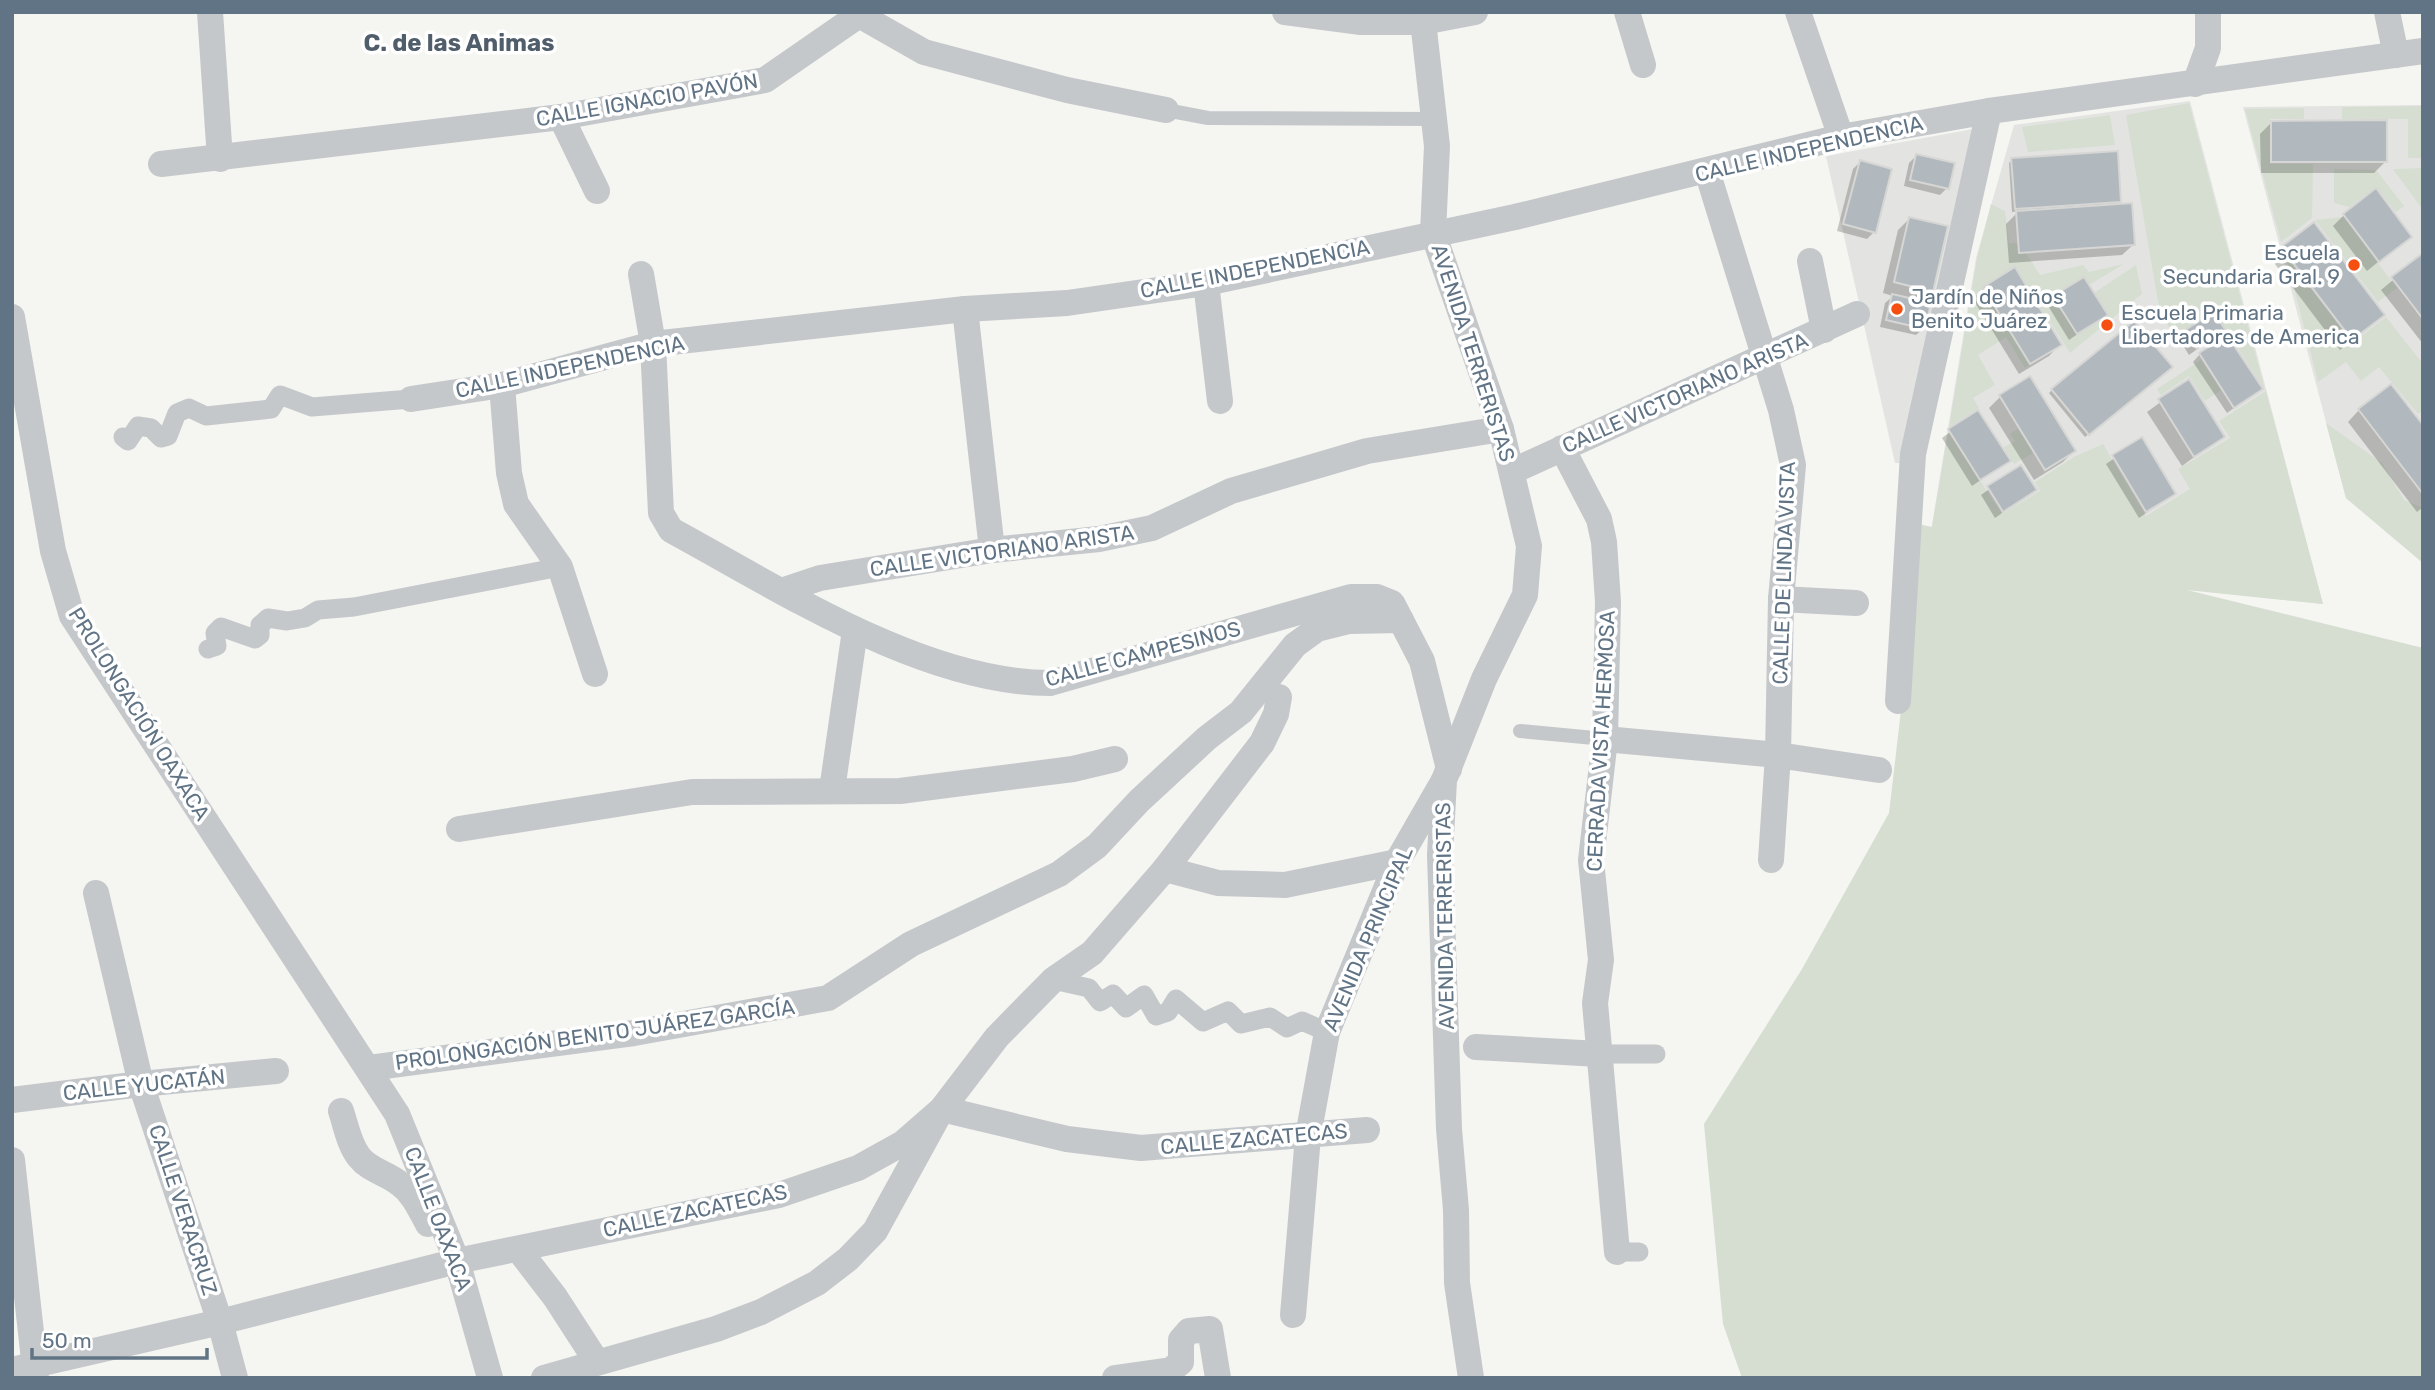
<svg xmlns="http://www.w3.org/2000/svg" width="2435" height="1390" font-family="Rubik,sans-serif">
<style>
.built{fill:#e3e4e2}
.green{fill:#d5ded1}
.shadow{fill:#0003}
.building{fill:#b1b9be;stroke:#d6d6d4;stroke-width:2}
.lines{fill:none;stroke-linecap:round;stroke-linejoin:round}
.service{stroke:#c4c8cb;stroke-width:14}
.pedestrian{stroke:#c4c8cb;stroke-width:19}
.minor{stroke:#c4c8cb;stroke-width:26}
.poi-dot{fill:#f54f11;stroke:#fff;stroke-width:2.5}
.labels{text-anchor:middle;stroke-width:7;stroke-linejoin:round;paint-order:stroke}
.street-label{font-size:21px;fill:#617485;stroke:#fff}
.poi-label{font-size:21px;fill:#617485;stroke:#fff;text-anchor:start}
.quarter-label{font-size:24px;font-weight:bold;fill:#505d6a;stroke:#fff}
</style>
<rect width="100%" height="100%" fill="#f5f5f1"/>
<g class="built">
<path d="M 2190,101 L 2323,604 L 2115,582 L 1927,555 L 1976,258 L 2014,125 Z"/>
<path d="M 2423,105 L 2423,563 L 2346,498 L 2243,107 Z"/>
<path d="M 1973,129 L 1901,463 L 1895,463 L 1826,156 Z"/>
</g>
<g class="green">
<path d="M 2189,103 L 2265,390 L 2214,311 L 2184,330 L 2169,327 L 2160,313 L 2126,115 Z"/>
<path d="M 2423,106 L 2423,158 L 2408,158 L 2408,119 L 2342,119 L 2342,107 Z"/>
<path d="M 2304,108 L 2304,119 L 2270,119 L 2270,164 L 2313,164 L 2312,218 L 2281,242 L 2245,109 Z"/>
<path d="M 2110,115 L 2115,145 L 2028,152 L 2022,127 Z"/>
<path d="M 2423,168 L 2423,210 L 2393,169 Z"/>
<path d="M 2334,169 L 2376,170 L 2404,206 L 2396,212 L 2376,187 L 2349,207 L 2334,203 Z"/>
<path d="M 1991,204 L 2005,211 L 2009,243 L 2018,243 L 2019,253 L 2026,253 L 2040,275 L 2083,265 L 2089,272 L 2124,264 L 2089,285 L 2084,277 L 2054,296 L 2094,293 L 2136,265 L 2142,294 L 2070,353 L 2015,267 L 1982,287 L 2029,365 L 2025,368 L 2006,337 L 1978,355 L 1995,385 L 1973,398 L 1979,408 L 1949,427 L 1977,258 Z"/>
<path d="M 2343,217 L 2397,288 L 2378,302 L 2315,220 Z"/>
<path d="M 2286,256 L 2352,343 L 2386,317 L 2423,364 L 2423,410 L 2418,414 L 2379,367 L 2361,381 L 2346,362 L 2318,382 Z"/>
<path d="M 2201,360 L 2221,390 L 2205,401 L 2189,376 L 2161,395 L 2157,389 Z"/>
<path d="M 2266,391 L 2323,604 L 2187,590 L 2423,648 L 2423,1378 L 1742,1378 L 1723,1324 L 1704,1124 L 1802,969 L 1889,813 L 1910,634 L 1918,524 L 1932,527 L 1948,432 L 2002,514 L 2040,491 L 2035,482 L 2074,457 L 2103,444 L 2146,516 L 2190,489 L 2178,469 L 2230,438 L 2219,421 Z"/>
<path d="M 2326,423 L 2382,463 L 2404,500 L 2423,508 L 2423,563 L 2346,498 Z"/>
<path d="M 2018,429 L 2033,453 L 2014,464 L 2004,447 L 2015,441 L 2010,434 Z"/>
</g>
<g class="shadow">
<path d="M 2272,122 L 2386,161 L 2374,173 L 2261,173 L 2260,134 Z"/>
<path d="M 1916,156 L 1947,188 L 1940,195 L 1904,186 L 1909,163 Z"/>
<path d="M 2012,160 L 2120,201 L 2115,206 L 2134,244 L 2122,255 L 2009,263 L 2006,224 L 2019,211 L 2012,212 L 2009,163 Z"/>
<path d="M 1860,162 L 1874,232 L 1867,239 L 1837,231 L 1853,169 Z"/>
<path d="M 2344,215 L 2410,236 L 2367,271 L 2333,226 Z"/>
<path d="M 1909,219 L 1931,291 L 1920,303 L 1924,328 L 1916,335 L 1880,327 L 1885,303 L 1893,296 L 1883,293 L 1898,230 Z"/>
<path d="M 2283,248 L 2383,314 L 2340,350 L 2272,260 Z"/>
<path d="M 2423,255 L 2423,344 L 2381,290 Z"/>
<path d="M 1984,288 L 2060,344 L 2049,356 L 2019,374 L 1973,299 Z"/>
<path d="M 2054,297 L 2105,315 L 2069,340 L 2047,304 Z"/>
<path d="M 2213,314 L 2224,330 L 2189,355 L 2179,339 Z"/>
<path d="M 2200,354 L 2260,389 L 2227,413 L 2193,362 Z"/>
<path d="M 2167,370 L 2085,437 L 2049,393 L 2052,390 Z"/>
<path d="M 2188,382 L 2223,436 L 2182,466 L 2147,412 Z"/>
<path d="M 2000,397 L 2074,451 L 2063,462 L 2034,480 L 1989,408 Z"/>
<path d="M 2359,410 L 2423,428 L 2423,507 L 2417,512 L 2348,422 Z"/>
<path d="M 1978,412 L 2008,461 L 1972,486 L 1942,438 Z"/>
<path d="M 2141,440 L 2174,494 L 2139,518 L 2106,464 Z"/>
<path d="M 2020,467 L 2035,490 L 1995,518 L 1981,495 Z"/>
</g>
<g class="building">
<path d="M 2387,120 L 2387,162 L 2271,162 L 2271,121 Z"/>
<path d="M 2118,151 L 2121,202 L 2015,209 L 2011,158 Z"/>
<path d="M 1916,154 L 1955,163 L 1949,189 L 1910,180 Z"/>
<path d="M 1860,160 L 1892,169 L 1876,233 L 1843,224 Z"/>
<path d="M 2376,188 L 2412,237 L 2379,262 L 2343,214 Z"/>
<path d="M 2132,203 L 2135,245 L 2019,253 L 2016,211 Z"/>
<path d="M 1909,217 L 1948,226 L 1933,292 L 1894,282 Z"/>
<path d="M 2314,222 L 2385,315 L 2352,340 L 2281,247 Z"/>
<path d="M 2423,253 L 2423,319 L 2391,277 Z"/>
<path d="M 2015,267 L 2062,345 L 2030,364 L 1983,287 Z"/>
<path d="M 2084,277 L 2108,315 L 2077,334 L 2053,296 Z"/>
<path d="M 1892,294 L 1931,303 L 1925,329 L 1886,320 Z"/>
<path d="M 2214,312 L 2226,331 L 2197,349 L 2185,330 Z"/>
<path d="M 2134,321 L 2173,367 L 2089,435 L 2051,389 Z"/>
<path d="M 2227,335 L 2263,389 L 2234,408 L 2199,353 Z"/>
<path d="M 2030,376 L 2076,451 L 2045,470 L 1999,395 Z"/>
<path d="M 2189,379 L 2225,437 L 2194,457 L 2158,399 Z"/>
<path d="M 2391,384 L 2423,425 L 2423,494 L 2358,409 Z"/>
<path d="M 1978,410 L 2011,461 L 1980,480 L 1948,429 Z"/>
<path d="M 2142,437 L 2176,494 L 2146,512 L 2112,455 Z"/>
<path d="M 2021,465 L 2037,490 L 2003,512 L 1987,486 Z"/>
</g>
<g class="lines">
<g class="service">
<path d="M 1166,110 L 1208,118 L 1434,119"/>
<path d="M 1520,731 L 1605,739"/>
</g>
<g class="pedestrian">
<path d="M 123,437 L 128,441 L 138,426 L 151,428 L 161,438 L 168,436 L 177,413 L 189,408 L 206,416 L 271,409 L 280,395 L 312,407 L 411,399"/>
<path d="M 208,649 L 217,646 L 215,633 L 221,627 L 255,639 L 260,635 L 260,625 L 268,618 L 287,621 L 305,618 L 318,610 L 354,607 L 560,567"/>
<path d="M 1053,980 L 1089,988 L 1100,1002 L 1113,994 L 1126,1008 L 1144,995 L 1156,1016 L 1168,1012 L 1176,999 L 1203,1022 L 1228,1011 L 1241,1024 L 1270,1017 L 1287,1028 L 1302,1021 L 1327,1032"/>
<path d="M 1599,1054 L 1656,1054"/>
<path d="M 1617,1252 L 1639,1252"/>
</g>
<g class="minor">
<path d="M 210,12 L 220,159"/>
<path d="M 1285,12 L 1361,22 L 1423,22 L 1475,12"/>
<path d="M 1422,12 L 1437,146 L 1433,233 L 1501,429 L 1529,546 L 1525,595 L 1484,679 L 1444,780 L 1440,855 L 1449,1129 L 1456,1210 L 1457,1283 L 1471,1378"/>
<path d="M 1627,12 L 1643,65"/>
<path d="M 1798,12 L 1841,137"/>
<path d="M 2387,12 L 2396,55"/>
<path d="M 2195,84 L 2208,48 L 2208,12"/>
<path d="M 561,117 L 597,191"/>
<path d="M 161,164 L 561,117 L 765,80 L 859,15 L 924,52 L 1067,90 L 1166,110"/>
<path d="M 1707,171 L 1781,410 L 1793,465 L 1781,599 L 1778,755 L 1771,860"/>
<path d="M 1810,261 L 1824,330"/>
<path d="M 641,274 L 653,344 L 661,513 L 671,530 C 780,589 923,683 1050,683 L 1351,597 L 1377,597 L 1392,603 L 1422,661 L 1449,769"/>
<path d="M 1206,283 L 1220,401"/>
<path d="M 965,309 L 992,550"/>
<path d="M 12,317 L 53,551 L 72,616 L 397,1114 L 457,1261 L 490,1378"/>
<path d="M 502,385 L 509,473 L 516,504 L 560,567 L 595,674"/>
<path d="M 411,399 L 502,385 L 653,344 L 965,309 L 1067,303 L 1206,283 L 1515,217 L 1841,137 L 1989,111 L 2423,51"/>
<path d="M 1562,448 L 1599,519 L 1604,542 L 1608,602 L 1605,739 L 1591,860 L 1601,960 L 1595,1003 L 1617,1252"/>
<path d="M 1513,471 L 1857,314"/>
<path d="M 784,590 L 820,578 L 992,550 L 1099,539 L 1152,528 L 1231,491 L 1367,451 L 1501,429"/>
<path d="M 1781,599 L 1856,603"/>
<path d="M 1898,701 L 1913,454 L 1989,111"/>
<path d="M 1605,739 L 1778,755 L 1879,770"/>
<path d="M 832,790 L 855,630"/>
<path d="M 459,829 L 692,792 L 900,791 L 1073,769 L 1115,759"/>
<path d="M 1165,869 L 1218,883 L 1285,885 L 1397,862"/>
<path d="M 96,893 L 141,1084 L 220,1322 L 235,1378"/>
<path d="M 1476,1047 L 1599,1054"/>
<path d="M 369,1068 L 634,1033 L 828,998 L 911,944 L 1059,874 L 1097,846 L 1139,801 L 1207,738 L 1241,712 L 1295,645 L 1317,629 L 1349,621 L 1401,620"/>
<path d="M 12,1100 L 141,1084 L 276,1071"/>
<path d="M 341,1111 C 346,1126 349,1144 359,1157 C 370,1171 387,1173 400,1184 C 414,1194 420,1210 428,1224"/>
<path d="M 12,1160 L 36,1378"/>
<path d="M 518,1249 L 555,1297 L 597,1362"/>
<path d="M 1293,1315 L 1308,1136 L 1327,1032 L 1397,862 L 1443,782"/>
<path d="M 12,1370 L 220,1322 L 457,1261 L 779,1195 L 858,1168 L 903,1143 L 942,1109 L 1067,1139 L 1141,1148 L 1367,1130"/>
<path d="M 544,1378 L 716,1329 L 761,1312 L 817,1283 L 848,1259 L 875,1231 L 942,1109 L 997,1037 L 1053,980 L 1092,953 L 1165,869 L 1262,743 L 1276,714 L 1279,697"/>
<path d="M 1115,1378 L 1171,1370 L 1181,1362 L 1181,1340 L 1189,1331 L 1210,1329 L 1218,1378"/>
</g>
</g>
<g class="poi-dot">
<circle cx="2354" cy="265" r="7"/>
<circle cx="1897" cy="309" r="7"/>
<circle cx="2107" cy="325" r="7"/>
</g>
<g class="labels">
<g class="street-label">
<text transform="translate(647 100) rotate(-10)" y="7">CALLE IGNACIO PAVÓN</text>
<text transform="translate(1809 149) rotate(-13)" y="7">CALLE INDEPENDENCIA</text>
<text transform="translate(1255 269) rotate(-11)" y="7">CALLE INDEPENDENCIA</text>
<text transform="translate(1473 353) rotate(72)" y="7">AVENIDA TERRERISTAS</text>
<text transform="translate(570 367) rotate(-12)" y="7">CALLE INDEPENDENCIA</text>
<text transform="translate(1685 393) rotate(-24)" y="7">CALLE VICTORIANO ARISTA</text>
<text transform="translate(1002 551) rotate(-8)" y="7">CALLE VICTORIANO ARISTA</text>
<text transform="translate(1784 573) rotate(-88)" y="7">CALLE DE LINDA VISTA</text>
<text transform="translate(1143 654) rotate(-15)" y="7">CALLE CAMPESINOS</text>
<text transform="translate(139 714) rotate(58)" y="7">PROLONGACIÓN OAXACA</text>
<text transform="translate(1601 741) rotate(-87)" y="7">CERRADA VISTA HERMOSA</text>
<text transform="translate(1445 916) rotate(-91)" y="7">AVENIDA TERRERISTAS</text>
<text transform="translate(1368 939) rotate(-67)" y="7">AVENIDA PRINCIPAL</text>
<text transform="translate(595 1035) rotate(-8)" y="7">PROLONGACIÓN BENITO JUÁREZ GARCÍA</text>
<text transform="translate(144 1085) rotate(-6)" y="7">CALLE YUCATÁN</text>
<text transform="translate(1254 1139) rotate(-5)" y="7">CALLE ZACATECAS</text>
<text transform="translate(183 1210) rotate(72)" y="7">CALLE VERACRUZ</text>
<text transform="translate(695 1211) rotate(-12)" y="7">CALLE ZACATECAS</text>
<text transform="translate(438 1219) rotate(69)" y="7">CALLE OAXACA</text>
</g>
<g class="poi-label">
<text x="2340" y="260" text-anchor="end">Escuela<tspan x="2340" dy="24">Secundaria Gral. 9</tspan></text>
<text x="1911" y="304">Jardín de Niños<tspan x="1911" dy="24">Benito Juárez</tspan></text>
<text x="2121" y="320">Escuela Primaria<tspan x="2121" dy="24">Libertadores de America</tspan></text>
</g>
<g class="quarter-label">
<text x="459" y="51">C. de las Animas</text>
</g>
</g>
<rect width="2435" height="1390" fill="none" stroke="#617485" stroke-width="28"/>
<path d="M32 1348v10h175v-10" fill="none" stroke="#617485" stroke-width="3.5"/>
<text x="42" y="1348" font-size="21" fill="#617485" stroke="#ffffff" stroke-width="5" paint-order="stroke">50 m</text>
</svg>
